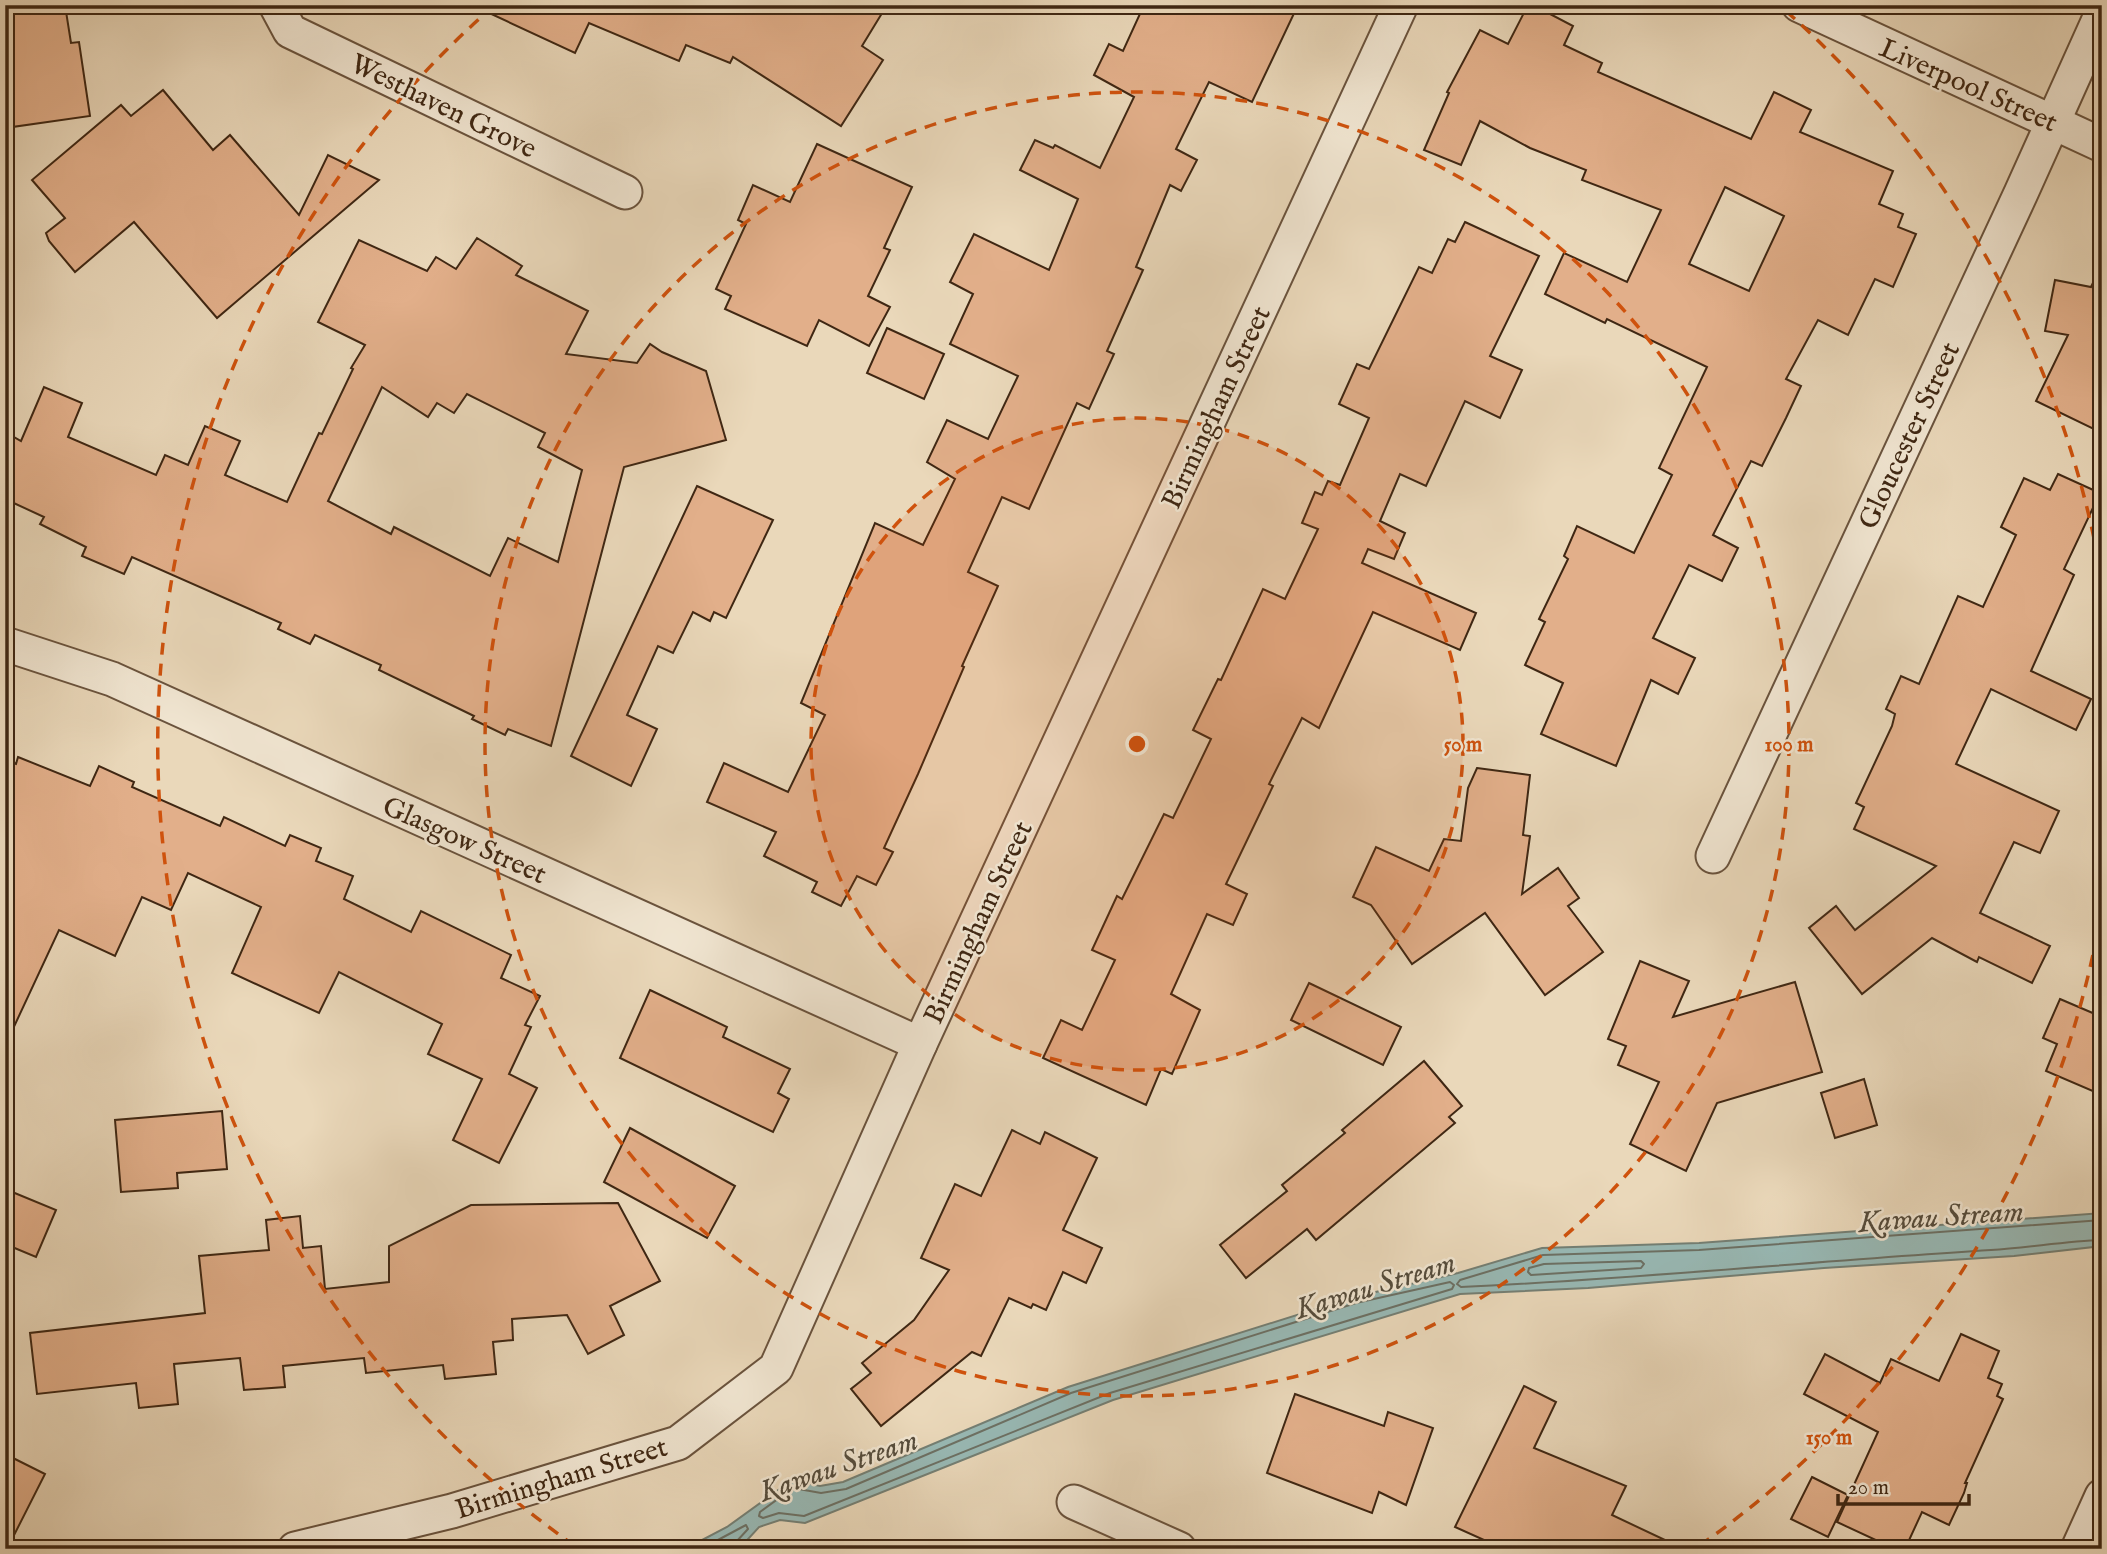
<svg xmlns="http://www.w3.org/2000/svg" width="2107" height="1554" font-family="'IM FELL English',serif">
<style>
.water{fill:#98b9b5;stroke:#747f74;stroke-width:2}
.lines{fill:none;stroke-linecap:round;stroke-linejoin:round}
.shore{stroke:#6c7064;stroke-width:2}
.building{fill:#e2af8a;stroke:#3f2713;stroke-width:2;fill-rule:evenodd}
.minor-casing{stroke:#6a533d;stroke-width:37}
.minor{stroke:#f1e6d2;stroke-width:33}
.ring{fill:none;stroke:#cf520d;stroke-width:3.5;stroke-dasharray:12 9}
.labels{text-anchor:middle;stroke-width:5;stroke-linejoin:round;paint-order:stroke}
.street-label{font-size:28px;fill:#3f2713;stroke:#f1e6d2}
.water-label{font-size:30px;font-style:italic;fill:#554c3c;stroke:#f1e6d2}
.centre{fill:#cf520d;stroke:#f1e6d2;stroke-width:3.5}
.ring-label{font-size:21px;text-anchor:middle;font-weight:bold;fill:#cf520d;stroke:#f1e6d2;stroke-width:5;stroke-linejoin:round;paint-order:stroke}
</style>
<rect width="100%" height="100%" fill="#ead8ba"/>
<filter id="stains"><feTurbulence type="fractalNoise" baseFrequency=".00286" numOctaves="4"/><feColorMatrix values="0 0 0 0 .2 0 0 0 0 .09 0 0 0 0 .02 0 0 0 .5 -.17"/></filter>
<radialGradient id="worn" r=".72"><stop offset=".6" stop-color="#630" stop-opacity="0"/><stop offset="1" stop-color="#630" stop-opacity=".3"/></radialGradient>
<path class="water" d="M 2102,1213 L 2102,1246 L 2014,1256 L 1824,1268 L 1588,1288 L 1460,1294 L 1113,1400 L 805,1523 L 780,1520 L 759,1527 L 739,1549 L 685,1549 L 727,1527 L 792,1480 L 820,1486 L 843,1482 L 1068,1387 L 1354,1297 L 1458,1273 L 1542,1248 L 1699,1243 Z"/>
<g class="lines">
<g class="shore">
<path d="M 2102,1220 L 1699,1250 L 1543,1255 L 1460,1280 L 1457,1284 L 1461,1287 C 1638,1279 1814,1261 1991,1250 C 2028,1248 2065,1241 2102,1240"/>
<path d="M 1641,1261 L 1644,1264 L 1641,1268 L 1531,1275 L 1528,1272 L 1529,1268 L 1544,1264 Z"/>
<path d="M 1450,1282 L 1454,1285 L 1452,1289 L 1110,1393 L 804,1516 L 779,1513 L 763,1518 L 759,1516 L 760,1512 L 793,1488 L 821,1493 L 846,1489 L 1071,1393 L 1356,1303 Z"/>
<path d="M 701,1549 L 746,1525 L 748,1529 L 736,1542 L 735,1549"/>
</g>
</g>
<g class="building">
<path d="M 5,5 L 65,5 L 71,43 L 79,42 L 90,116 L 12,127 L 5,80 Z"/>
<path d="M 472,5 L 887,5 L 862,46 L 883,60 L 841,126 L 733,57 L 730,63 L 686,45 L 679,61 L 589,23 L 575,53 Z"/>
<path d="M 1144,5 L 1298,5 L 1252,102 L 1209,82 L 1176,149 L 1197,160 L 1181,191 L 1170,185 L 1136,267 L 1143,270 L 1107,351 L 1114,354 L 1089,409 L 1077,403 L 1029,509 L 1002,497 L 968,572 L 998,586 L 962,666 L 964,667 L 918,774 L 884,848 L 893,852 L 876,885 L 857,876 L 841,906 L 812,892 L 817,882 L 764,856 L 776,832 L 707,802 L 724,763 L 788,792 L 825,715 L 801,703 L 875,523 L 923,545 L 955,479 L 927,462 L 947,420 L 988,439 L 1018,376 L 950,344 L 973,294 L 950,282 L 974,234 L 1049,270 L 1078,199 L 1020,170 L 1035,140 L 1053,148 L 1055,145 L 1100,168 L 1134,97 L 1094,75 L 1109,44 L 1123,51 Z"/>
<path d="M 1528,5 L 1533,5 L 1573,26 L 1564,45 L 1602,63 L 1598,72 L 1751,139 L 1774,92 L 1811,110 L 1800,132 L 1893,171 L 1879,204 L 1903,214 L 1898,227 L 1916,234 L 1893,287 L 1875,279 L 1848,335 L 1818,320 L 1786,379 L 1801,386 L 1786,418 L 1762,466 L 1751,461 L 1713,535 L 1738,548 L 1722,581 L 1689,565 L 1653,638 L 1695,658 L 1678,694 L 1651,680 L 1616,766 L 1541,734 L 1563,683 L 1525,665 L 1545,622 L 1539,619 L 1568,559 L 1564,556 L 1577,526 L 1634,553 L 1672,475 L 1659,468 L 1707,367 L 1607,319 L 1605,323 L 1545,294 L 1564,253 L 1627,282 L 1661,210 L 1582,180 L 1586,170 L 1530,148 L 1480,121 L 1461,165 L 1424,150 L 1449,93 L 1447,92 L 1480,30 L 1508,44 ZM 1725,187 L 1784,216 L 1749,291 L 1689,264 Z"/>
<path d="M 163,90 L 213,150 L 230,135 L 299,215 L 328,155 L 379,180 L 217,318 L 134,222 L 75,272 L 49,241 L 46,233 L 65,218 L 32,180 L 121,105 L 131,116 Z"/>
<path d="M 817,144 L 912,187 L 884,248 L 890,250 L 868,296 L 890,307 L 869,346 L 819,320 L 807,346 L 725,309 L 731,296 L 716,289 L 746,224 L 738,220 L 753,185 L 790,202 Z"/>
<path d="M 1465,222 L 1539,256 L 1490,356 L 1522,370 L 1500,418 L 1465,401 L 1426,486 L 1400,474 L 1380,521 L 1405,533 L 1394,559 L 1368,549 L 1362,563 L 1476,613 L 1460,650 L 1373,612 L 1319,728 L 1302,718 L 1269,784 L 1273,786 L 1226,884 L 1247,894 L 1233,925 L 1207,914 L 1171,994 L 1200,1010 L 1172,1074 L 1161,1069 L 1146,1105 L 1043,1058 L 1061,1020 L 1082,1030 L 1115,960 L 1092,950 L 1117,896 L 1122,899 L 1164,814 L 1173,818 L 1211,739 L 1193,730 L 1218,679 L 1221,680 L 1263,589 L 1285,599 L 1318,529 L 1302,523 L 1315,492 L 1322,495 L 1328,481 L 1340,485 L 1369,418 L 1339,404 L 1357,364 L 1369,369 L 1419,267 L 1432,273 L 1448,239 L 1455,242 Z"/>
<path d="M 477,238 L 522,266 L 516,275 L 588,311 L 566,354 L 637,363 L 650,344 L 662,352 L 706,371 L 726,440 L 624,467 L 551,746 L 508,729 L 505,735 L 472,719 L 474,716 L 379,670 L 381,665 L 315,635 L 310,644 L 278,629 L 281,623 L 132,557 L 124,574 L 82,556 L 86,547 L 40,524 L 44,517 L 5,499 L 5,432 L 21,441 L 44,387 L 82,403 L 68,437 L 156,475 L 165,455 L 188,465 L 205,426 L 240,441 L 225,475 L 287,502 L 319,433 L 322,434 L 353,369 L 351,368 L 365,345 L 318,322 L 359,240 L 427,271 L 436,257 L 456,269 ZM 382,387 L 428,417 L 437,403 L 454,413 L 467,394 L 545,433 L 538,447 L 582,470 L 558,562 L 508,538 L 490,576 L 394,527 L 391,534 L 328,501 Z"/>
<path d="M 2102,264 L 2102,433 L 2036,401 L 2068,335 L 2045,331 L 2055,280 L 2091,287 Z"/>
<path d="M 887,328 L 944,354 L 924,399 L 867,373 Z"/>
<path d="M 2058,474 L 2100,493 L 2064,569 L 2074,575 L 2031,671 L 2091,699 L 2076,730 L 1991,689 L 1956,764 L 2059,811 L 2040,853 L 2014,842 L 1980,913 L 2050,946 L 2032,983 L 1979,957 L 1977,962 L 1932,938 L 1862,994 L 1809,928 L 1836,906 L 1855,930 L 1936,866 L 1854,829 L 1864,807 L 1856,803 L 1892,726 L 1895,714 L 1886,709 L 1901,676 L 1919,684 L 1958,596 L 1983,607 L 2016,535 L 2001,527 L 2024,478 L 2050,490 Z"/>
<path d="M 697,486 L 773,520 L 726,618 L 714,612 L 710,621 L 693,612 L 673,653 L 658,646 L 627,715 L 657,729 L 631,786 L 571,756 Z"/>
<path d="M 18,757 L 90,786 L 99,766 L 134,782 L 132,787 L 220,826 L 224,817 L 285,846 L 290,835 L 321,848 L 316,861 L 353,876 L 344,899 L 411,932 L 421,911 L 511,955 L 501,978 L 540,996 L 525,1025 L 531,1027 L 509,1074 L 537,1088 L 499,1163 L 453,1140 L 482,1079 L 428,1054 L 442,1024 L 339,972 L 319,1013 L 232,973 L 261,907 L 188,873 L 171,910 L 142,897 L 115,956 L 59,930 L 5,1046 L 5,760 L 16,764 Z"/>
<path d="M 1477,768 L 1530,775 L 1523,835 L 1530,836 L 1522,894 L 1558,868 L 1579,898 L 1568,906 L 1603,952 L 1545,995 L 1485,913 L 1412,964 L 1371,905 L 1353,897 L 1376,847 L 1429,871 L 1444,839 L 1461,841 L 1468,788 Z"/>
<path d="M 1640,961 L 1689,981 L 1673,1017 L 1795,982 L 1822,1072 L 1717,1103 L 1686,1171 L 1630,1144 L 1659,1082 L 1618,1065 L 1626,1046 L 1608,1039 Z"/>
<path d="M 1309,983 L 1401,1027 L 1383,1065 L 1291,1020 Z"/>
<path d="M 650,990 L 727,1027 L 723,1037 L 790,1069 L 778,1093 L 789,1099 L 773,1132 L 620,1058 Z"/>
<path d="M 2060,999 L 2102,1017 L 2102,1095 L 2046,1071 L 2057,1044 L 2043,1038 Z"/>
<path d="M 1424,1061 L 1462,1106 L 1449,1117 L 1455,1123 L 1316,1240 L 1307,1229 L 1246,1278 L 1220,1245 L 1287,1191 L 1282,1185 L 1345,1133 L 1342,1130 Z"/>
<path d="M 1864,1079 L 1877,1125 L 1835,1138 L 1821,1093 Z"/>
<path d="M 222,1111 L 227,1169 L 177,1173 L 178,1188 L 121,1192 L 115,1120 Z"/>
<path d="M 630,1128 L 735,1186 L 707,1238 L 604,1182 Z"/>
<path d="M 1012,1130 L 1040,1144 L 1045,1132 L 1097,1158 L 1063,1230 L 1102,1248 L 1086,1283 L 1063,1272 L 1046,1310 L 1033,1304 L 1031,1308 L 1009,1298 L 981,1356 L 972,1352 L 881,1426 L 851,1389 L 871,1373 L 862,1363 L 914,1320 L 949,1270 L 921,1258 L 955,1184 L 981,1196 Z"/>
<path d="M 5,1189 L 56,1210 L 36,1257 L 5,1244 Z"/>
<path d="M 618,1203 L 660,1281 L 610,1306 L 624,1335 L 588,1354 L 567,1315 L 512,1319 L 513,1340 L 493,1342 L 496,1374 L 445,1379 L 443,1365 L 366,1373 L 364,1358 L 283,1366 L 285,1387 L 244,1390 L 240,1358 L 174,1364 L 178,1404 L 139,1408 L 136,1383 L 37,1394 L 30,1333 L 205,1313 L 199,1256 L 269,1250 L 266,1220 L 300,1216 L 303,1248 L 321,1246 L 325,1289 L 389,1282 L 389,1246 L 471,1205 Z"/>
<path d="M 1961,1334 L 1999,1351 L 1988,1378 L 2002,1384 L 1997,1396 L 2003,1399 L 1965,1483 L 1967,1483 L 1964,1493 L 1949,1525 L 1922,1512 L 1905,1549 L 1895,1549 L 1837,1522 L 1878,1432 L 1804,1394 L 1825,1354 L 1880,1383 L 1891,1359 L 1939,1381 Z"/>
<path d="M 1524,1386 L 1556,1402 L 1534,1448 L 1626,1486 L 1612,1515 L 1684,1549 L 1504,1549 L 1455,1527 Z"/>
<path d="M 1295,1394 L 1384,1426 L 1388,1412 L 1433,1428 L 1406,1505 L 1379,1492 L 1372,1513 L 1267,1473 Z"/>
<path d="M 5,1454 L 45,1474 L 7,1549 L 5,1549 Z"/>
<path d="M 1812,1477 L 1848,1495 L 1828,1537 L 1791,1519 Z"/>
</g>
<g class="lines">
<g class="minor-casing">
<g id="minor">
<path d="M 276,5 L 290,31 L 625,192"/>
<path d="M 1799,5 L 2102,145"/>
<path d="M 5,644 L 112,679 L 920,1044"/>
<path d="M 1713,856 L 2021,193 L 2102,13"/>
<path d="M 1074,1502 L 1179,1549"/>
<path d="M 295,1549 L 452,1511 L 678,1443 L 776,1368 L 920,1044 L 1401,5"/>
<path d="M 2078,1549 L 2102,1496"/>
</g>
</g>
<use href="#minor" class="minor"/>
</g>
<circle cx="1137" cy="744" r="326" fill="#cf520d" fill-opacity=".12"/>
<g class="ring">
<circle cx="1137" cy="744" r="326"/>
<circle cx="1137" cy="744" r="652"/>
<path d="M2101 914A979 979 0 0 1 1699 1546M575 1546A979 979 0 0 1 488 11M1786 11A979 979 0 0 1 2101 574"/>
</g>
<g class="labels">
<g class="street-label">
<text transform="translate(1969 84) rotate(24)" y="10">Liverpool Street</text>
<text transform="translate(444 105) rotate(26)" y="10">Westhaven Grove</text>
<text transform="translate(1215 407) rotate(-65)" y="10">Birmingham Street</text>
<text transform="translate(1908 435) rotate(-65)" y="10">Gloucester Street</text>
<text transform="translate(465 839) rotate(24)" y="10">Glasgow Street</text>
<text transform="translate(977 922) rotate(-65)" y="10">Birmingham Street</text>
<text transform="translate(561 1477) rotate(-17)" y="10">Birmingham Street</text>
</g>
<g class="water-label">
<text transform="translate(1941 1216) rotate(-4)" y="10">Kawau Stream</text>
<text transform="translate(1375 1285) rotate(-17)" y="10">Kawau Stream</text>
<text transform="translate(838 1465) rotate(-19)" y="10">Kawau Stream</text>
</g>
</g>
<circle cx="1137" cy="744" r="10" class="centre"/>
<g class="ring-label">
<text x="1463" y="751">50 m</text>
<text x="1789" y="751">100 m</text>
<text x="1829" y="1444">150 m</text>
</g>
<rect width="2107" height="1554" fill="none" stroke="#ead8ba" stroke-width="28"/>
<rect x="7" y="7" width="2093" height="1540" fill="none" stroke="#3f2713" stroke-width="3.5"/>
<rect x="14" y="14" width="2079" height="1526" fill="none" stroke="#3f2713" stroke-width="2"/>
<path d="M1838 1494v10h131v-10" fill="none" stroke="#3f2713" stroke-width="3.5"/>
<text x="1848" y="1494" font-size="21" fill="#3f2713" stroke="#f1e6d2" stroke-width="5" paint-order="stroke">20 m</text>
<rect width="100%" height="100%" filter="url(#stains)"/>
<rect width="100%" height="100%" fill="url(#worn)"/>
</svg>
